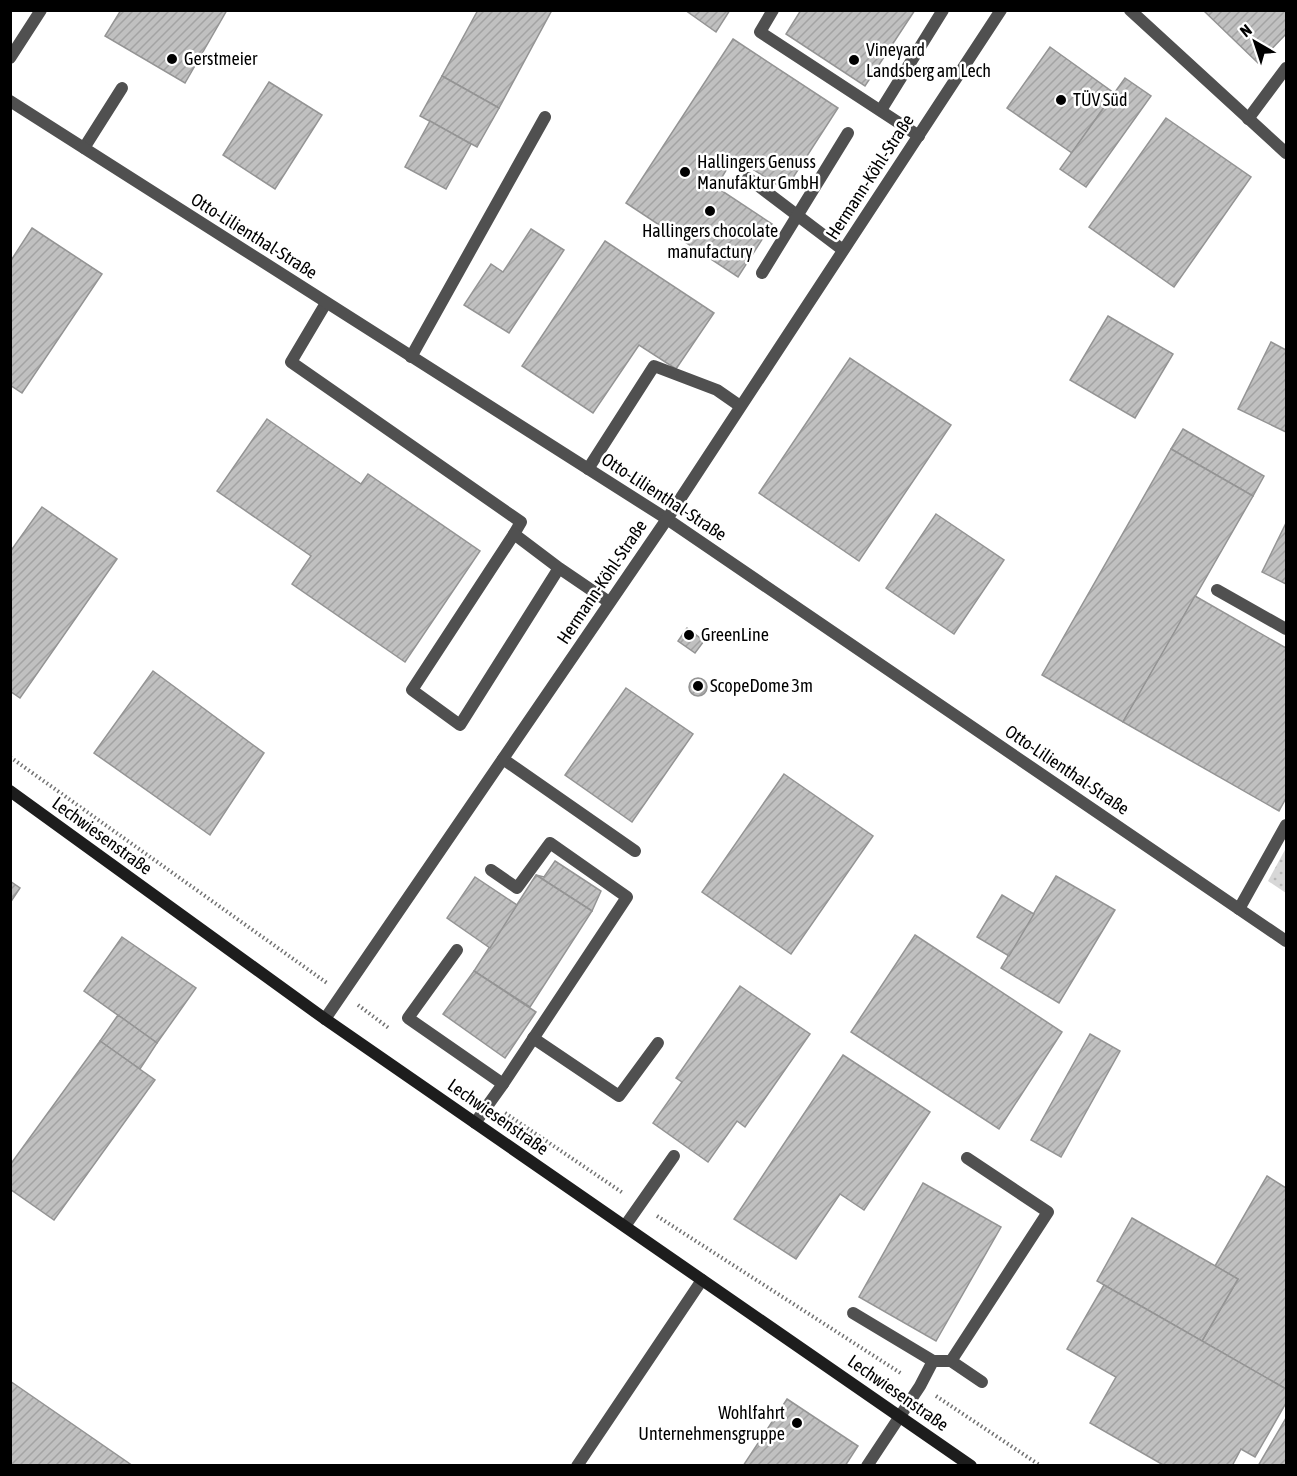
<svg xmlns="http://www.w3.org/2000/svg" width="1297" height="1476" font-family="'Asap Condensed',sans-serif">
<style>
.grass{fill:url(#grass-dots)}
.building{fill:url(#building-hatch);stroke:#949494;stroke-width:1.5}
.lines{fill:none;stroke-linecap:round;stroke-linejoin:round}
.path{stroke:#727272;stroke-width:4;stroke-dasharray:1.5 3;stroke-linecap:butt}
.lane{stroke:#505050;stroke-width:12}
.street{stroke:#505050;stroke-width:12}
.secondary{stroke:#1d1d1d;stroke-width:12}
.poi-dot{fill:#000;stroke:#fff;stroke-width:2}
.labels{text-anchor:middle;stroke-width:5;stroke-linejoin:round;paint-order:stroke}
.poi-label{font-size:18px;fill:#000;stroke:#fff;text-anchor:start}
.street-label{font-size:18px;fill:#000;stroke:#fff}
</style>
<defs>
<pattern id="grass-dots" width="8" height="8" patternUnits="userSpaceOnUse" patternTransform="scale(1.5)"><rect width="8" height="8" fill="#d7d7d7"/><path d="M2 2h.1M6 6h.1" fill="none" stroke="#b7b7b7" stroke-width="1.8" stroke-linecap="round"/></pattern>
<pattern id="building-hatch" width="6" height="6" patternUnits="userSpaceOnUse" patternTransform="scale(1.5)"><rect width="6" height="6" fill="#c0c0c0"/><path d="M-1 1l2-2M0 6l6-6M5 7l2-2" fill="none" stroke="#a3a3a3"/></pattern>
</defs>
<rect width="100%" height="100%" fill="#fff"/>
<path class="grass" d="M 1286,848 L 1286,893 L 1268,881 Z"/>
<g class="building">
<path d="M 121,10 L 227,10 L 185,83 L 105,36 Z"/>
<path d="M 478,10 L 552,10 L 499,108 L 442,76 Z"/>
<path d="M 685,10 L 730,10 L 716,32 Z"/>
<path d="M 801,10 L 915,10 L 865,86 L 786,34 Z"/>
<path d="M 1203,10 L 1286,10 L 1286,34 L 1258,63 Z"/>
<path d="M 733,39 L 838,108 L 785,190 L 734,157 L 716,187 L 772,224 L 738,277 L 626,203 Z"/>
<path d="M 1050,47 L 1114,93 L 1072,153 L 1007,108 Z"/>
<path d="M 442,76 L 499,108 L 477,147 L 420,116 Z"/>
<path d="M 1125,78 L 1151,96 L 1086,187 L 1060,169 Z"/>
<path d="M 269,82 L 322,115 L 275,189 L 223,155 Z"/>
<path d="M 1166,118 L 1251,177 L 1174,287 L 1089,227 Z"/>
<path d="M 430,121 L 471,144 L 446,189 L 405,167 Z"/>
<path d="M 32,228 L 102,274 L 22,393 L 10,385 L 10,262 Z"/>
<path d="M 531,229 L 564,250 L 509,333 L 464,305 L 491,264 L 503,272 Z"/>
<path d="M 605,241 L 714,313 L 676,369 L 639,345 L 593,413 L 522,366 Z"/>
<path d="M 1108,316 L 1173,354 L 1135,418 L 1070,380 Z"/>
<path d="M 1271,342 L 1286,350 L 1286,432 L 1238,409 Z"/>
<path d="M 850,358 L 951,425 L 859,561 L 759,493 Z"/>
<path d="M 267,419 L 361,484 L 368,474 L 480,551 L 405,662 L 292,584 L 311,556 L 217,491 Z"/>
<path d="M 1183,429 L 1264,476 L 1253,496 L 1171,449 Z"/>
<path d="M 1171,449 L 1253,496 L 1123,722 L 1042,675 Z"/>
<path d="M 42,507 L 117,559 L 20,698 L 10,691 L 10,552 Z"/>
<path d="M 936,514 L 1004,560 L 954,634 L 886,588 Z"/>
<path d="M 1286,523 L 1286,584 L 1262,572 Z"/>
<path d="M 1195,596 L 1286,648 L 1286,798 L 1279,811 L 1123,722 Z"/>
<path d="M 687,628 L 704,641 L 695,653 L 678,641 Z"/>
<path d="M 153,671 L 264,753 L 210,835 L 94,753 Z"/>
<circle cx="698" cy="687" r="9"/>
<path d="M 626,688 L 693,734 L 632,822 L 565,775 Z"/>
<path d="M 784,774 L 873,836 L 791,954 L 702,892 Z"/>
<path d="M 555,861 L 601,891 L 592,911 L 536,875 L 544,877 Z"/>
<path d="M 536,875 L 592,911 L 530,1007 L 474,971 Z"/>
<path d="M 1056,876 L 1115,910 L 1059,1003 L 1001,968 Z"/>
<path d="M 475,877 L 517,905 L 490,948 L 447,918 Z"/>
<path d="M 10,881 L 20,888 L 10,903 Z"/>
<path d="M 1002,895 L 1034,914 L 1009,956 L 977,937 Z"/>
<path d="M 915,935 L 1062,1032 L 999,1129 L 851,1032 Z"/>
<path d="M 122,937 L 196,988 L 157,1043 L 84,991 Z"/>
<path d="M 474,971 L 536,1012 L 505,1058 L 443,1014 Z"/>
<path d="M 740,986 L 810,1034 L 745,1127 L 737,1121 L 708,1162 L 653,1123 L 682,1082 L 676,1078 Z"/>
<path d="M 118,1015 L 157,1043 L 140,1069 L 100,1041 Z"/>
<path d="M 1090,1034 L 1120,1051 L 1061,1157 L 1031,1140 Z"/>
<path d="M 100,1041 L 155,1080 L 54,1220 L 10,1189 L 10,1165 Z"/>
<path d="M 843,1055 L 930,1112 L 864,1210 L 840,1194 L 796,1259 L 734,1219 Z"/>
<path d="M 1267,1176 L 1286,1188 L 1286,1389 L 1202,1341 L 1238,1279 L 1215,1266 Z"/>
<path d="M 923,1183 L 1001,1227 L 936,1341 L 859,1297 Z"/>
<path d="M 1132,1218 L 1238,1279 L 1202,1341 L 1097,1281 Z"/>
<path d="M 1104,1285 L 1286,1389 L 1286,1403 L 1255,1457 L 1241,1449 L 1232,1466 L 1165,1466 L 1090,1423 L 1116,1377 L 1067,1349 Z"/>
<path d="M 10,1381 L 133,1466 L 10,1466 Z"/>
<path d="M 787,1399 L 858,1446 L 845,1466 L 743,1466 Z"/>
<path d="M 1286,1418 L 1286,1466 L 1258,1466 Z"/>
</g>
<g class="lines">
<g class="path">
<path d="M 10,757 L 327,983"/>
<path d="M 358,1005 L 390,1029"/>
<path d="M 505,1113 L 623,1193"/>
<path d="M 657,1216 L 902,1374"/>
<path d="M 936,1396 L 1041,1466"/>
</g>
<g class="lane">
<path d="M 773,10 L 760,32 L 919,136"/>
<path d="M 881,110 L 943,10"/>
<path d="M 1248,119 L 1286,68"/>
<path d="M 84,148 L 122,88"/>
<path d="M 748,178 L 843,250"/>
<path d="M 762,273 L 848,133"/>
<path d="M 326,303 L 291,362 L 521,522 L 514,534"/>
<path d="M 411,357 L 545,117"/>
<path d="M 588,469 L 654,366 L 717,390 L 740,406"/>
<path d="M 559,568 L 514,534 L 412,690 L 460,725 L 559,568 L 609,602"/>
<path d="M 1217,590 L 1286,629"/>
<path d="M 503,759 L 635,851"/>
<path d="M 491,870 L 517,888 L 550,843 L 627,897 L 503,1084"/>
<path d="M 1239,909 L 1286,825"/>
<path d="M 457,950 L 408,1018 L 503,1084 L 475,1123"/>
<path d="M 533,1038 L 619,1096 L 658,1043"/>
<path d="M 625,1226 L 674,1156"/>
<path d="M 853,1313 L 933,1361 L 920,1386 L 867,1466"/>
<path d="M 933,1361 L 951,1361 L 982,1382"/>
<path d="M 951,1361 L 1048,1212 L 967,1158"/>
<path d="M 577,1466 L 702,1280"/>
</g>
<g class="street">
<path d="M 1130,10 L 1286,153"/>
<path d="M 10,58 L 41,10"/>
<path d="M 10,101 L 667,519 L 1286,941"/>
<path d="M 325,1019 L 667,519 L 1001,10"/>
</g>
<path class="secondary" d="M 10,791 L 325,1019 L 971,1466"/>
</g>
<g class="poi-dot">
<circle cx="172" cy="59" r="6"/>
<circle cx="854" cy="60" r="6"/>
<circle cx="1061" cy="100" r="6"/>
<circle cx="685" cy="172" r="6"/>
<circle cx="710" cy="211" r="6"/>
<circle cx="689" cy="635" r="6"/>
<circle cx="698" cy="686" r="6"/>
<circle cx="797" cy="1423" r="6"/>
</g>
<g class="labels">
<g class="poi-label">
<text x="866" y="56">Vineyard<tspan x="866" dy="21">Landsberg am Lech</tspan></text>
<text x="184" y="65">Gerstmeier</text>
<text x="1073" y="106">TÜV Süd</text>
<text x="697" y="168">Hallingers Genuss<tspan x="697" dy="21">Manufaktur GmbH</tspan></text>
<text x="710" y="237" text-anchor="middle">Hallingers chocolate<tspan x="710" dy="21">manufactury</tspan></text>
<text x="701" y="641">GreenLine</text>
<text x="710" y="692">ScopeDome 3m</text>
<text x="785" y="1419" text-anchor="end">Wohlfahrt<tspan x="785" dy="21">Unternehmensgruppe</tspan></text>
</g>
<g class="street-label">
<text transform="translate(870 177) rotate(-57)" y="6">Hermann-Köhl-Straße</text>
<text transform="translate(254 236) rotate(32)" y="6">Otto-Lilienthal-Straße</text>
<text transform="translate(664 497) rotate(33)" y="6">Otto-Lilienthal-Straße</text>
<text transform="translate(602 582) rotate(-56)" y="6">Hermann-Köhl-Straße</text>
<text transform="translate(1067 770) rotate(34)" y="6">Otto-Lilienthal-Straße</text>
<text transform="translate(102 836) rotate(36)" y="6">Lechwiesenstraße</text>
<text transform="translate(498 1117) rotate(35)" y="6">Lechwiesenstraße</text>
<text transform="translate(898 1393) rotate(35)" y="6">Lechwiesenstraße</text>
</g>
</g>
<rect width="1297" height="1476" fill="none" stroke="#000000" stroke-width="24"/>
<g transform="translate(1255 42) rotate(321)" stroke="#ffffff" stroke-width="4.5" paint-order="stroke">
<path d="M0-4.5L10 22L0 15L-10 22Z" fill="#000000"/>
<text y="-9" font-size="16" font-weight="bold" text-anchor="middle" fill="#000000">N</text>
</g>
</svg>
